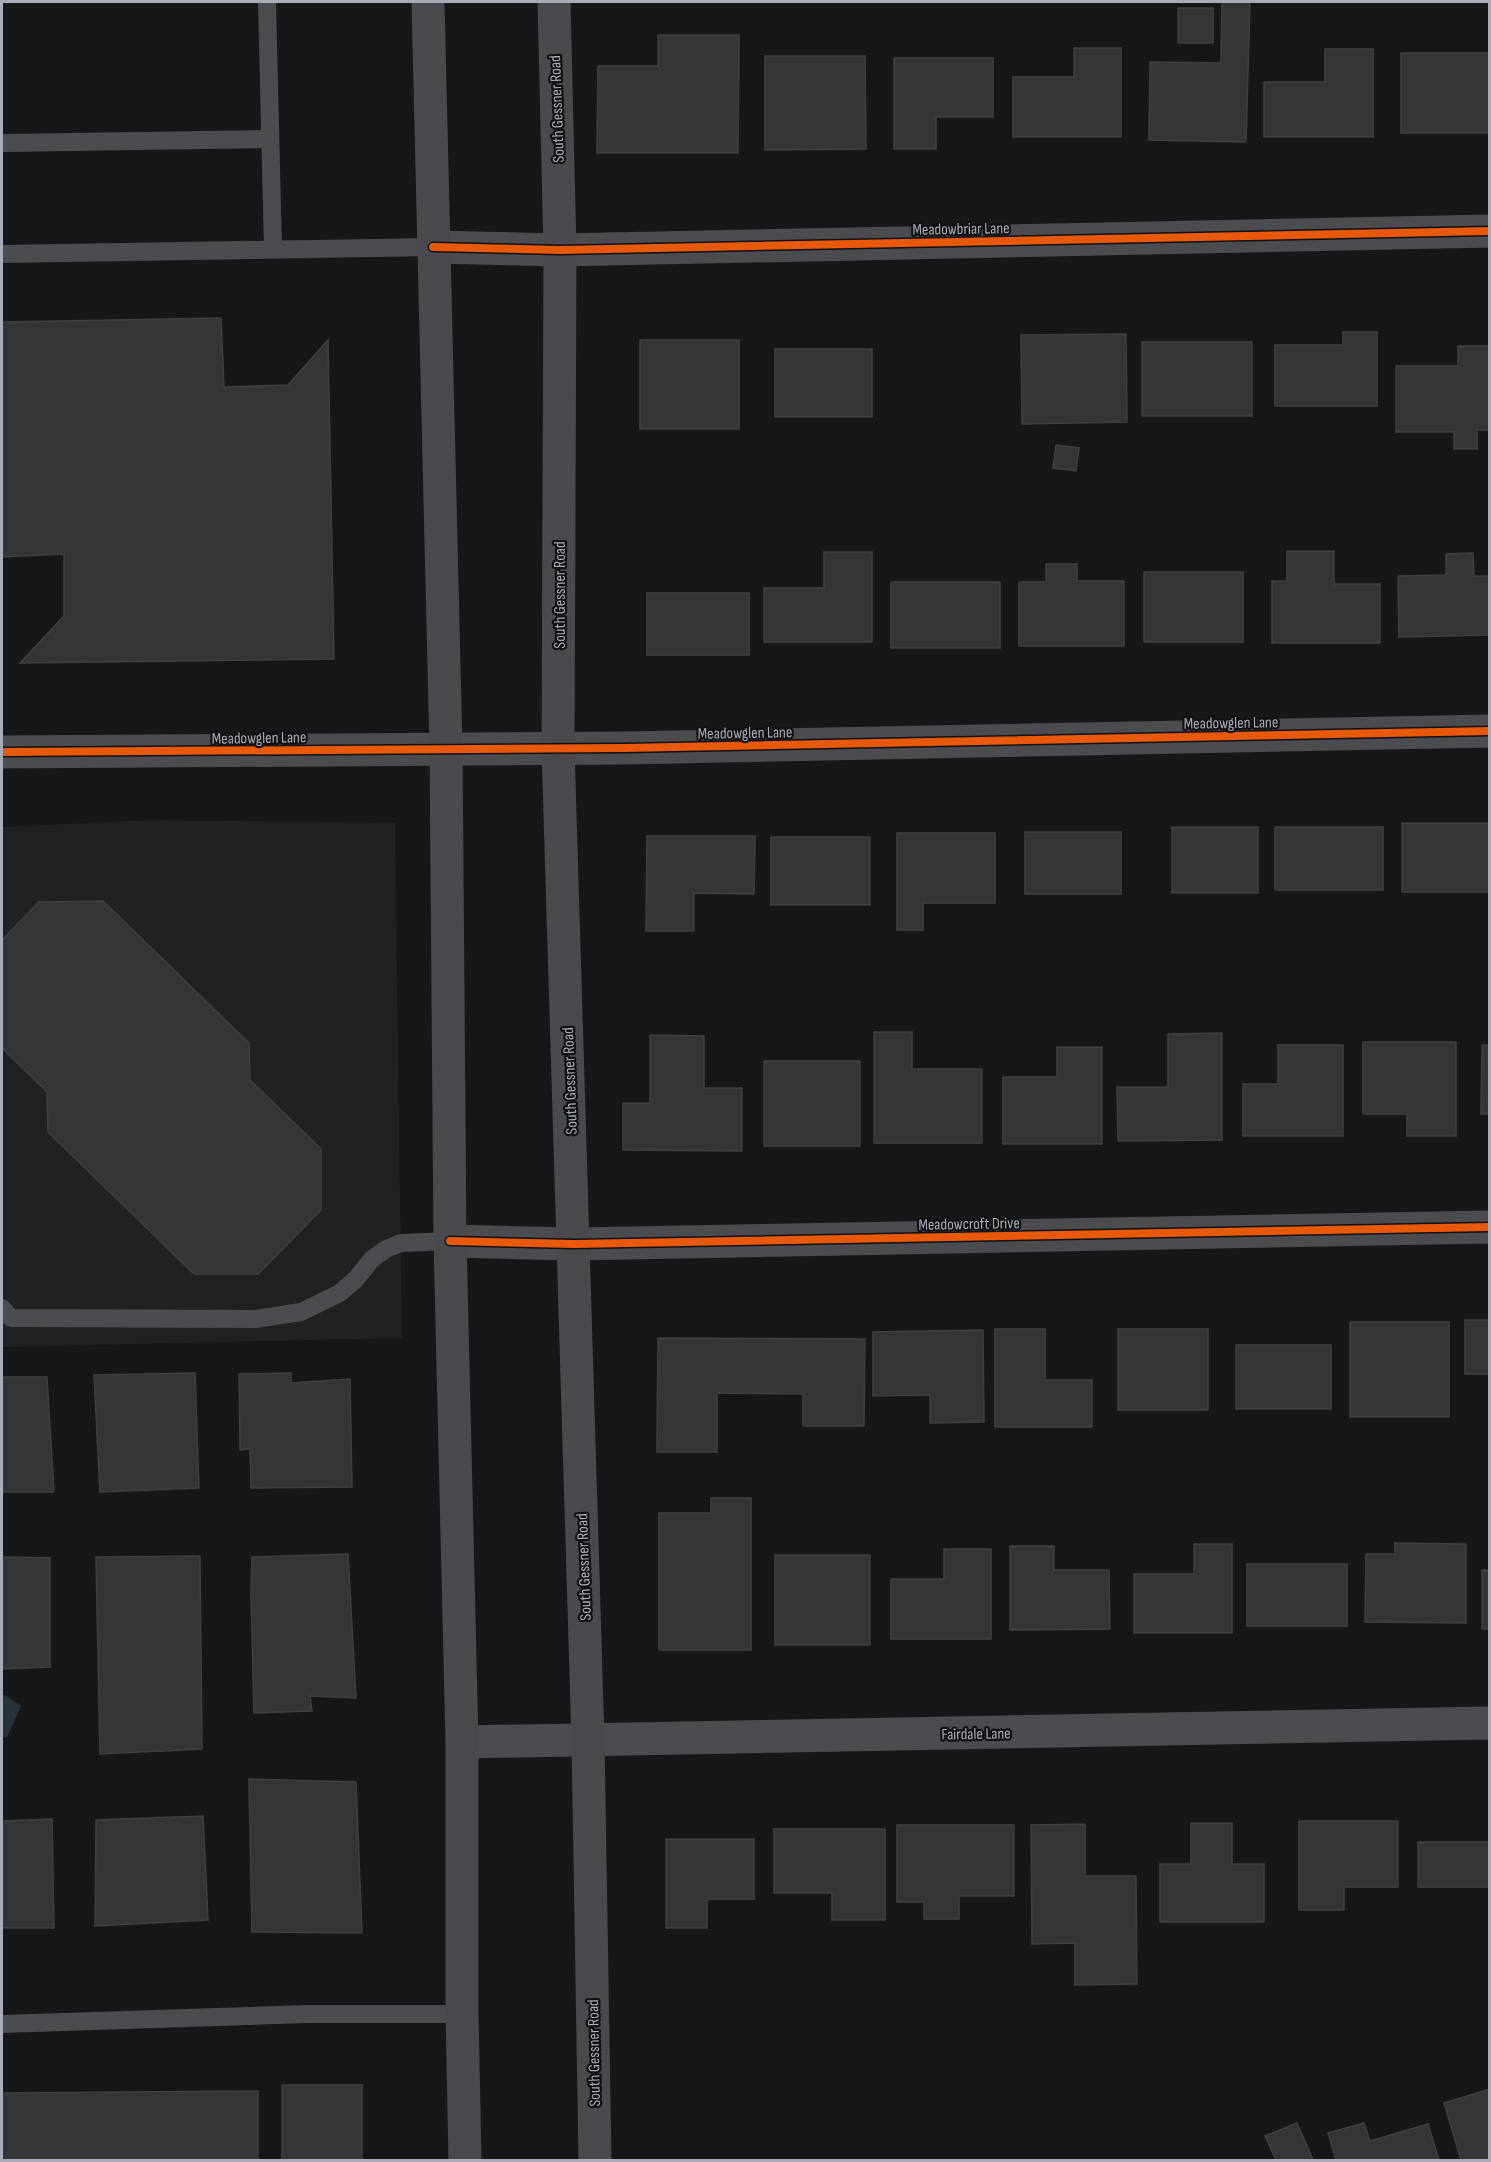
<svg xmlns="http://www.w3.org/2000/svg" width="1491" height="2162" font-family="'Sofia Sans Condensed',sans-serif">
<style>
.built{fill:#212123}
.water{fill:#2a3239}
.building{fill:#353536;stroke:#3f4043;stroke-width:1.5}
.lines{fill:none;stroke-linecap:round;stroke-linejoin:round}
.service{stroke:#4b4c50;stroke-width:18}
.minor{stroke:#4b4c50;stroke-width:33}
.tertiary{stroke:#4b4c50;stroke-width:33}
.secondary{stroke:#4a4a4e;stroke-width:33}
.cycleway-casing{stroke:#111113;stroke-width:11}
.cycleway{stroke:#e8590c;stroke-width:8}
.labels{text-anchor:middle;stroke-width:4.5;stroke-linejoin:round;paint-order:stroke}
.street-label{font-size:16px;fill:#a8adb8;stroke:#111113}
</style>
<rect width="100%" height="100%" fill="#171717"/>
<path class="built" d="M 153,820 L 395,823 L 402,1338 L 2,1347 L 2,827 Z"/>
<path class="water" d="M 5,1695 L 21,1706 L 7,1737 L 2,1737 L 2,1696 Z"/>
<g class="building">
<path d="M 1222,2 L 1250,2 L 1246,142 L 1149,140 L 1150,62 L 1221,63 Z"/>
<rect x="1178" y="8" width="35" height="35"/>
<path d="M 658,35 L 739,35 L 738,153 L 597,153 L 598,66 L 658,66 Z"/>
<path d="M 1074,48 L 1121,48 L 1121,137 L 1013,137 L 1013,77 L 1074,77 Z"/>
<path d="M 1325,49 L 1373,49 L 1373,137 L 1264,137 L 1264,82 L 1325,82 Z"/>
<rect x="1401" y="53" width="89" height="80"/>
<path d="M 765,56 L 865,56 L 866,149 L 765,150 Z"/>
<path d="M 894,58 L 993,58 L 993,117 L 936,117 L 936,149 L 894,149 Z"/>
<path d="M 221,318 L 224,387 L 288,385 L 328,340 L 334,659 L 20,663 L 64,616 L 64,554 L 2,557 L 2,322 Z"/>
<path d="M 1343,332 L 1377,332 L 1377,406 L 1275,406 L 1275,345 L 1343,345 Z"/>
<path d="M 1126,334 L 1127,422 L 1022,424 L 1021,335 Z"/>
<rect x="640" y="340" width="99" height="89"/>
<rect x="1142" y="342" width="110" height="74"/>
<path d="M 1458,346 L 1490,346 L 1490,430 L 1477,430 L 1477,449 L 1454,449 L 1454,432 L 1396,432 L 1396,366 L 1458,366 Z"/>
<rect x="775" y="349" width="97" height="68"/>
<path d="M 1056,445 L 1079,448 L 1076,471 L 1053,468 Z"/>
<path d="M 1287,551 L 1334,551 L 1334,584 L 1380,584 L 1380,643 L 1272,643 L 1272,581 L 1287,581 Z"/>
<path d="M 824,552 L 872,552 L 872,642 L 764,642 L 764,588 L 824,588 Z"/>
<path d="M 1473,553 L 1474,576 L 1490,576 L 1490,635 L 1399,637 L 1398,576 L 1446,575 L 1446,554 Z"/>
<path d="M 1046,564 L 1077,564 L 1077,581 L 1124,581 L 1124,646 L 1019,646 L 1019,582 L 1046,582 Z"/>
<rect x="1144" y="572" width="99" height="70"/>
<rect x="891" y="582" width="109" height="66"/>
<rect x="647" y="593" width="102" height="62"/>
<rect x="1402" y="823" width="88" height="69"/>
<rect x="1172" y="827" width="86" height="66"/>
<rect x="1275" y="827" width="108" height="63"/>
<rect x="1025" y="832" width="96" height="62"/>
<path d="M 897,833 L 995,833 L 995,903 L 923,903 L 923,930 L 897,930 Z"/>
<path d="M 647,836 L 755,836 L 754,894 L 694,893 L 694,931 L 646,931 Z"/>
<rect x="771" y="837" width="99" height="68"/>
<path d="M 103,901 L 249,1043 L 250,1080 L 321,1149 L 321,1210 L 258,1274 L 194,1274 L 48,1132 L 47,1092 L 2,1048 L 2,940 L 39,902 Z"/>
<path d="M 874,1032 L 912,1032 L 912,1069 L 982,1069 L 982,1143 L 874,1143 Z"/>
<path d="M 1222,1033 L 1222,1140 L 1118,1141 L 1117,1087 L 1168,1087 L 1168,1034 Z"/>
<path d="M 650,1035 L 704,1036 L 704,1088 L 742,1088 L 742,1151 L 623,1150 L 623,1103 L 650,1103 Z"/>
<path d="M 1363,1042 L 1456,1042 L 1456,1136 L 1407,1136 L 1407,1114 L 1363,1114 Z"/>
<path d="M 1278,1045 L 1343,1045 L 1343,1136 L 1243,1136 L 1243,1084 L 1278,1084 Z"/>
<path d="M 1482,1045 L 1490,1045 L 1490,1114 L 1481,1114 Z"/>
<path d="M 1057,1047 L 1102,1047 L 1102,1144 L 1003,1144 L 1003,1077 L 1057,1077 Z"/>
<rect x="764" y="1061" width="96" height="85"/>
<rect x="1465" y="1320" width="25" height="54"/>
<rect x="1350" y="1322" width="99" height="95"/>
<path d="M 995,1329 L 1045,1329 L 1045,1380 L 1092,1380 L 1092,1427 L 995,1427 Z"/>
<rect x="1118" y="1329" width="90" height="81"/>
<path d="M 983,1330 L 984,1422 L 930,1423 L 930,1395 L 873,1396 L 873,1332 Z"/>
<path d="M 658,1338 L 865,1339 L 864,1426 L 803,1426 L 803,1394 L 717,1393 L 717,1452 L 657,1452 Z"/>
<rect x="1236" y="1345" width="95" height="64"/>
<path d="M 195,1373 L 199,1488 L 100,1492 L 94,1375 Z"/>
<path d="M 291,1373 L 291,1383 L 350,1379 L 352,1487 L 251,1488 L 250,1449 L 240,1450 L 239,1374 Z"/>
<path d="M 2,1377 L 47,1377 L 54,1492 L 2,1492 Z"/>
<path d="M 711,1498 L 751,1498 L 751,1650 L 659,1650 L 659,1513 L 711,1513 Z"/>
<path d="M 1395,1543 L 1466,1544 L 1466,1623 L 1365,1622 L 1366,1554 L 1395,1554 Z"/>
<path d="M 1194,1544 L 1232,1544 L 1232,1633 L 1134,1633 L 1134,1574 L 1194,1574 Z"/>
<path d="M 1010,1546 L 1054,1546 L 1054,1570 L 1109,1570 L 1110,1629 L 1010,1630 Z"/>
<path d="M 944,1549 L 991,1549 L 991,1639 L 891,1639 L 891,1579 L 944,1579 Z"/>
<path d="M 348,1554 L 356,1698 L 310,1696 L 312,1711 L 254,1713 L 251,1593 L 252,1557 Z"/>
<rect x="775" y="1555" width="95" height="90"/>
<path d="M 200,1556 L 202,1749 L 100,1754 L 96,1557 Z"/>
<path d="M 2,1557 L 50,1558 L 50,1667 L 2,1669 Z"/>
<rect x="1247" y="1564" width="100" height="62"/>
<rect x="1482" y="1570" width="8" height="59"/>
<path d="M 249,1779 L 356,1782 L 362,1933 L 252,1932 Z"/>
<path d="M 203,1816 L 208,1920 L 95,1926 L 96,1820 Z"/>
<path d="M 52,1819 L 54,1928 L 2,1928 L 2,1821 Z"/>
<path d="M 1299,1821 L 1398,1821 L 1398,1887 L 1344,1887 L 1344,1910 L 1299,1910 Z"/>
<path d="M 1191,1823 L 1232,1823 L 1232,1864 L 1264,1864 L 1264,1922 L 1160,1922 L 1160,1864 L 1191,1864 Z"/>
<path d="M 1085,1824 L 1085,1876 L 1136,1876 L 1137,1984 L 1075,1985 L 1075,1943 L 1032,1944 L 1031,1825 Z"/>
<path d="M 897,1825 L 1014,1825 L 1014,1896 L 959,1896 L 959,1919 L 924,1919 L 924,1902 L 897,1902 Z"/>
<path d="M 774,1829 L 885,1829 L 885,1920 L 832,1920 L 832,1893 L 774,1893 Z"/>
<path d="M 666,1839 L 754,1839 L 754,1899 L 707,1899 L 707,1928 L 666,1928 Z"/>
<rect x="1418" y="1842" width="72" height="45"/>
<rect x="282" y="2085" width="80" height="75"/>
<path d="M 1490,2089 L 1490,2160 L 1461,2160 L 1444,2103 Z"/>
<path d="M 258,2091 L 258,2160 L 2,2160 L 2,2093 Z"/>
<path d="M 1297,2123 L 1313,2160 L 1276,2160 L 1265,2136 Z"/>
<path d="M 1364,2123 L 1370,2141 L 1428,2124 L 1439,2160 L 1336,2160 L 1328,2133 Z"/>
</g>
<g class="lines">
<g class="service">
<path d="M 267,2 L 273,249"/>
<path d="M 2,143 L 270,139"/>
<path d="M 2,254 L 433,247"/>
<path d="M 2,1308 L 11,1318 L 255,1319 L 301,1312 L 340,1293 L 356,1279 L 372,1259 L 386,1249 L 401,1243 L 450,1241"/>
<path d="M 2,2024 L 306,2014 L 462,2014"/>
</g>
<g class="minor">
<path d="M 433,247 L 560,250 L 1490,231"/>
<path d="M 450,1241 L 574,1244 L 1490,1227"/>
<path d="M 462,1742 L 1490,1723"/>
</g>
<path class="tertiary" d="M 2,752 L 623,748 L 1490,731"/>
<g class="secondary">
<path d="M 428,2 L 446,749 L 450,1241 L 462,1742 L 462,2014 L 465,2160"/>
<path d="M 554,2 L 560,250 L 558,748 L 588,1740 L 595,2160"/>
</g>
<g class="cycleway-casing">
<g id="cycleway">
<path d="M 433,247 L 560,250 L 1490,231"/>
<path d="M 2,752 L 623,748 L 1490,731"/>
<path d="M 450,1241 L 574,1244 L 1490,1227"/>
</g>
</g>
<use href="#cycleway" class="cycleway"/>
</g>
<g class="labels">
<g class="street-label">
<text transform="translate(556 109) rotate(-92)" y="6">South Gessner Road</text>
<text transform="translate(961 228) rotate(-1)" y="6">Meadowbriar Lane</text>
<text transform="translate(559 595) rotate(-90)" y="6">South Gessner Road</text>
<text transform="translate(1231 722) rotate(-1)" y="6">Meadowglen Lane</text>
<text transform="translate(745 732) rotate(-1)" y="6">Meadowglen Lane</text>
<text transform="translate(259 737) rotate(-1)" y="6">Meadowglen Lane</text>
<text transform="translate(569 1081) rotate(-92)" y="6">South Gessner Road</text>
<text transform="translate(969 1223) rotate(-1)" y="6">Meadowcroft Drive</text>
<text transform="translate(583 1567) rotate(-92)" y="6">South Gessner Road</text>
<text transform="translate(976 1733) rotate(-1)" y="6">Fairdale Lane</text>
<text transform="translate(593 2053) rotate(-91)" y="6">South Gessner Road</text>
</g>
</g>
<rect width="1491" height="2162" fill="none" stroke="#a8adb8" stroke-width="6"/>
</svg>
